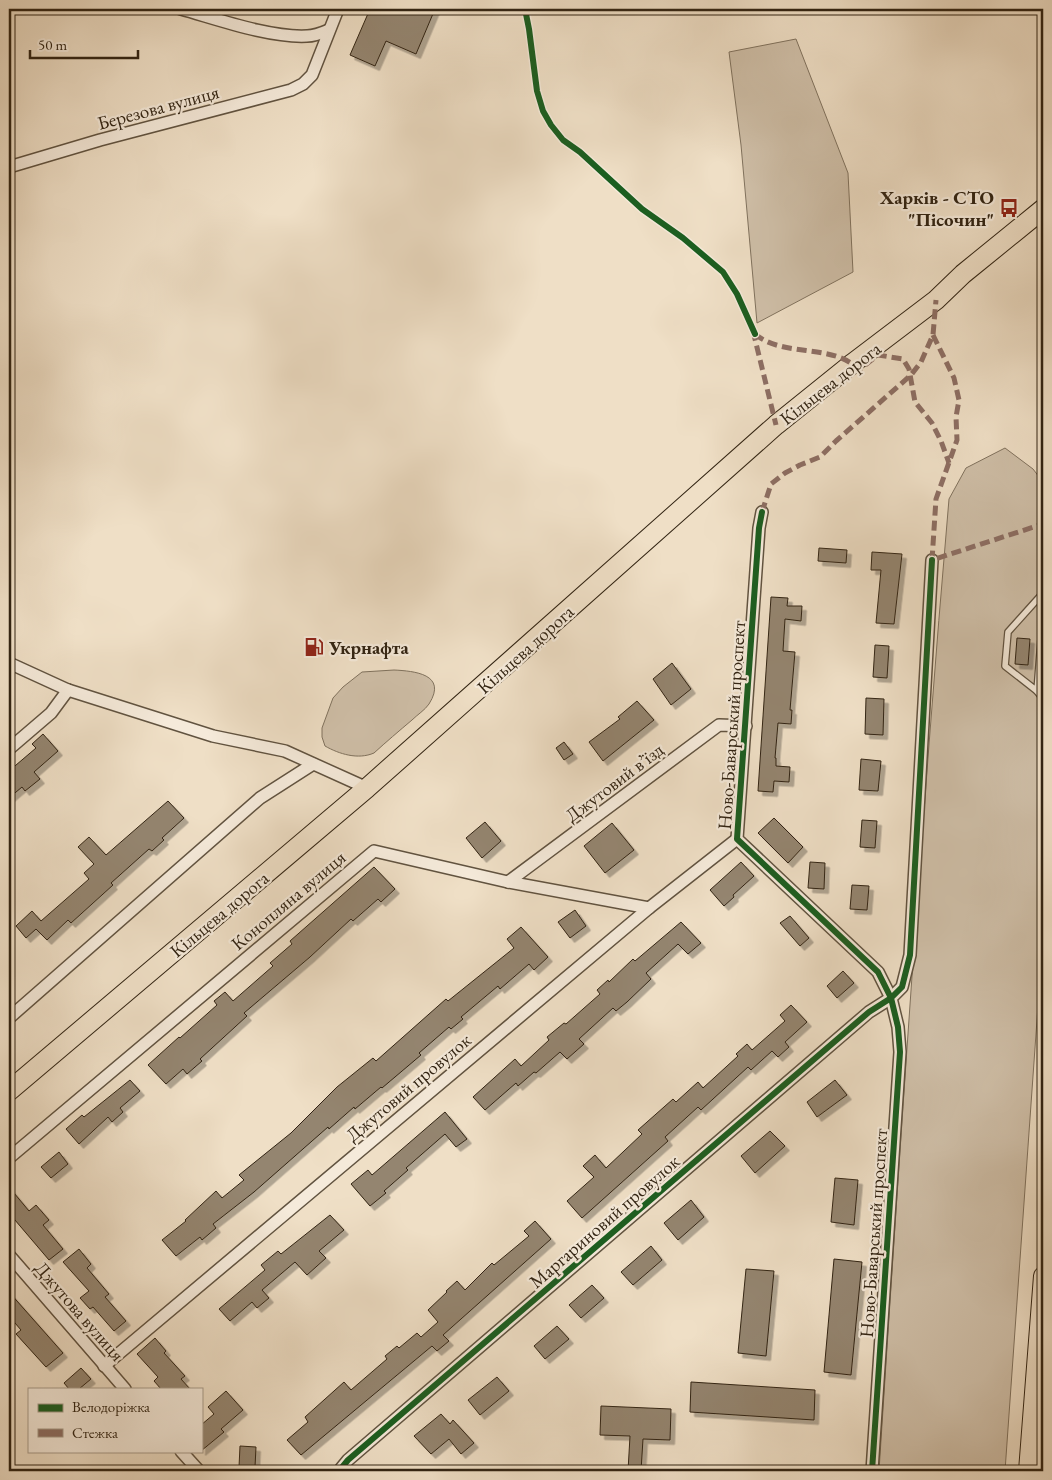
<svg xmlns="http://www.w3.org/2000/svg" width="1052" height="1480" font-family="'EB Garamond',serif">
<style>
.green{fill:#cfbfa8;stroke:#80725e}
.building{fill:#948570;stroke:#322413;filter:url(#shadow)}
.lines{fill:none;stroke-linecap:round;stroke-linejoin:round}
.service-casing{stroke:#615340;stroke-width:8}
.minor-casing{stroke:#615340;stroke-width:14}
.primary-casing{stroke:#322413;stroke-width:20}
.trunk-casing{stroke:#322413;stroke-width:21}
.service{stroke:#f5eada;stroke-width:5.5}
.minor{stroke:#f5eada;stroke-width:11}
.primary{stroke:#efdfc6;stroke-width:18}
.trunk{stroke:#efdfc6;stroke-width:19}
.quiet{stroke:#8d6e63;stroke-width:5;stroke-dasharray:10 5;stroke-linecap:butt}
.cycleway-casing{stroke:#f5eada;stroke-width:9}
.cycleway{stroke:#1b5e20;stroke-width:6}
.labels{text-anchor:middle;stroke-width:4.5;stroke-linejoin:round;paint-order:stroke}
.street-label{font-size:19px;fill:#322413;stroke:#f5eada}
.poi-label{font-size:19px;font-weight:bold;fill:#322413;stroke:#f5eada;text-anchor:end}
</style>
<defs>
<filter id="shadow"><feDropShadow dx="4.5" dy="4.5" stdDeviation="0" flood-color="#0004"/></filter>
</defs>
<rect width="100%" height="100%" fill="#efdfc6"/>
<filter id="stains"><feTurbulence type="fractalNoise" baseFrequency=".004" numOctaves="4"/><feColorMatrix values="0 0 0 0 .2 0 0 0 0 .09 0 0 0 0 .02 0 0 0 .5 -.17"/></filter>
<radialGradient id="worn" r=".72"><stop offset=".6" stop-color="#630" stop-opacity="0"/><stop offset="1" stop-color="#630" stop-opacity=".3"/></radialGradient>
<g class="green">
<path d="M 796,39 L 848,173 L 853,272 L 757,323 L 741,145 L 729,52 Z"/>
<path d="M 1005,448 L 1033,469 L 1043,482 L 1043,935 L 1005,1471 L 879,1471 C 900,1147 921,823 949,499 L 966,468 Z"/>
<path d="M 394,670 C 414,671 448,674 429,704 C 425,710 417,715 412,720 C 399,731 386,742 374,753 C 358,760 339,754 325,746 L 322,737 L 322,728 L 333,698 L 343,687 L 362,672 Z"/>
</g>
<g class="building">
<path d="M 370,9 L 435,9 L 416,54 L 386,41 L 375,66 L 350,55 Z"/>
<path d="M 819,548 L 847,550 L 846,563 L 818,561 Z"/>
<path d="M 872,552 L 902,554 L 894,624 L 876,623 L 881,570 L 871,570 Z"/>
<path d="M 771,597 L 788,598 L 787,606 L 802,606 L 801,621 L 785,619 L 783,651 L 795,652 L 790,710 L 792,710 L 791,724 L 778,723 L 775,758 L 776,758 L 776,766 L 790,767 L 789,782 L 774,781 L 773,792 L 758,791 Z"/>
<path d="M 1017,638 L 1030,639 L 1028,665 L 1015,664 Z"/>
<path d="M 875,645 L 889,646 L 887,678 L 873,677 Z"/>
<path d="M 672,663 L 691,689 L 671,705 L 653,679 Z"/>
<path d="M 866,698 L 884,699 L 883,735 L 865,734 Z"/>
<path d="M 637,701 L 654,720 L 603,761 L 589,742 L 620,719 L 618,717 Z"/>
<path d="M 43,734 L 58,751 L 34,772 L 40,779 L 25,791 L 22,787 L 9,798 L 9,771 L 36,748 L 32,744 Z"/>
<path d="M 564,742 L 573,754 L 564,760 L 556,748 Z"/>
<path d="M 861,759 L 881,761 L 878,791 L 859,790 Z"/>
<path d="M 168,801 L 184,818 L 162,838 L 164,840 L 152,851 L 149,849 L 111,883 L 113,885 L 71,923 L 68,920 L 47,940 L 36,929 L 26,938 L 16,926 L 32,911 L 41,921 L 89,879 L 84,873 L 94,864 L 78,847 L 89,837 L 106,855 Z"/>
<path d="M 774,818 L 803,847 L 788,863 L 758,833 Z"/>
<path d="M 862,820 L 877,821 L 875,848 L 860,847 Z"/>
<path d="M 485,822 L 501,841 L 482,858 L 466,838 Z"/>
<path d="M 612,823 L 634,850 L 605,873 L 584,846 Z"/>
<path d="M 741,862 L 754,876 L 733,895 L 734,897 L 724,906 L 710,890 Z"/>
<path d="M 810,862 L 825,863 L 824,889 L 808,888 Z"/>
<path d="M 374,867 L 395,889 L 381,902 L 378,899 L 353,921 L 351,919 L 310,957 L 244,1013 L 247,1016 L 200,1059 L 202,1061 L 187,1074 L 183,1069 L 166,1084 L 148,1065 L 179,1037 L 180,1038 L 217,1005 L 214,1001 L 225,992 L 233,1001 L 273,966 L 270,963 L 292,944 L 290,941 Z"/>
<path d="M 852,885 L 869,886 L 867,910 L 850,909 Z"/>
<path d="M 575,910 L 586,926 L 570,938 L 558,922 Z"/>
<path d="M 790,916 L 809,938 L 800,946 L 780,923 Z"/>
<path d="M 681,922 L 701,943 L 688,954 L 678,944 L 646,973 L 651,979 L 627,1002 L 616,1011 L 613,1008 L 579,1039 L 584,1044 L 567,1059 L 560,1052 L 536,1073 L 534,1072 L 518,1086 L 516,1083 L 485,1110 L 473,1097 L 515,1059 L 521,1066 L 549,1040 L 547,1037 L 564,1023 L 566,1024 L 600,994 L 597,990 L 608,980 L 609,982 L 633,959 L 635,961 Z"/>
<path d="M 521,927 L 548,957 L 534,970 L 529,964 L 500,989 L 498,986 L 461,1017 L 463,1019 L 451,1029 L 449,1027 L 419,1053 L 421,1055 L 382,1088 L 381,1087 L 355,1109 L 354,1107 L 329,1129 L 328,1127 L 254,1192 L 213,1224 L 216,1228 L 202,1240 L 200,1237 L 176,1256 L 162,1240 L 186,1221 L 185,1220 L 216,1191 L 222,1198 L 244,1180 L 239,1175 L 291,1133 L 337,1087 L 373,1058 L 376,1061 L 446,999 L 448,1001 L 514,948 L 507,939 Z"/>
<path d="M 843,971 L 854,983 L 837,998 L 827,986 Z"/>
<path d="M 791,1005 L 807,1022 L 785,1042 L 789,1047 L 778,1057 L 772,1051 L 751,1070 L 748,1067 L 701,1110 L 698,1107 L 665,1137 L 668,1141 L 582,1218 L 567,1201 L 594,1177 L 583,1166 L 595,1155 L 606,1168 L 642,1134 L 638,1130 L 673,1099 L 676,1102 L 698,1082 L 703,1088 L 738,1056 L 736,1054 L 747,1044 L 752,1050 L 785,1021 L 780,1015 Z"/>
<path d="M 130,1080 L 140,1091 L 120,1108 L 123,1112 L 112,1122 L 108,1117 L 79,1144 L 66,1129 L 82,1115 L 84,1117 Z"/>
<path d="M 835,1080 L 847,1095 L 817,1117 L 807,1102 Z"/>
<path d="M 445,1112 L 467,1139 L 456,1147 L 445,1134 L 406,1168 L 408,1170 L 384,1191 L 386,1193 L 370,1206 L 351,1184 L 368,1170 L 372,1175 Z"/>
<path d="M 770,1131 L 785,1146 L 755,1173 L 741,1156 Z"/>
<path d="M 59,1152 L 68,1164 L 51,1178 L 41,1167 Z"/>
<path d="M 835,1178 L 858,1180 L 854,1225 L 831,1222 Z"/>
<path d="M 9,1187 L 29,1211 L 36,1205 L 49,1220 L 43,1225 L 63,1249 L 49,1260 L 9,1213 Z"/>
<path d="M 691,1200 L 704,1217 L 678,1240 L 664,1223 Z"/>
<path d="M 330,1215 L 344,1230 L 319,1251 L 326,1258 L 307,1275 L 295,1262 L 262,1290 L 269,1298 L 257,1308 L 252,1302 L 230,1321 L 219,1309 L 265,1270 L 261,1265 L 278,1251 L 281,1254 Z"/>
<path d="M 535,1221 L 551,1239 L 443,1335 L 449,1341 L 437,1351 L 432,1346 L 301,1455 L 287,1440 L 308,1422 L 305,1417 L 344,1382 L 351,1390 L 387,1359 L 385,1356 L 397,1346 L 399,1348 L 417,1333 L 421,1337 L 438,1322 L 428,1310 L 447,1292 L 446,1291 L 457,1281 L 465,1290 L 492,1263 L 494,1265 L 529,1236 L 524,1231 Z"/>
<path d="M 651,1246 L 662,1260 L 633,1285 L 621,1272 Z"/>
<path d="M 79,1249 L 91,1264 L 87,1268 L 109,1294 L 105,1297 L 126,1321 L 114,1331 L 93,1307 L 90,1309 L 80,1298 L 89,1291 L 63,1262 Z"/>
<path d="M 834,1259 L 862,1262 L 851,1375 L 824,1372 Z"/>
<path d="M 746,1269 L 774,1271 L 766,1356 L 738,1353 Z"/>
<path d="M 592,1285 L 604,1298 L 581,1318 L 569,1305 Z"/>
<path d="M 9,1292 L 63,1353 L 46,1367 L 16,1334 L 21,1330 L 9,1316 Z"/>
<path d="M 557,1326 L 569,1339 L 545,1359 L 534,1346 Z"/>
<path d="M 155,1338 L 166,1351 L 164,1353 L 185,1376 L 181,1379 L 190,1389 L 161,1389 L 154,1381 L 158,1377 L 137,1354 Z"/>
<path d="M 81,1368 L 91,1379 L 79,1389 L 69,1389 L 64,1383 Z"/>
<path d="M 497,1377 L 509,1391 L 480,1415 L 468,1400 Z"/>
<path d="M 691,1382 L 815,1390 L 814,1420 L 690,1412 Z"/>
<path d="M 226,1391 L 243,1410 L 221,1429 L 224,1432 L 201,1451 L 201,1425 L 214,1414 L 208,1407 Z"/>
<path d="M 601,1406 L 671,1409 L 670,1440 L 643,1439 L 641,1471 L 628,1471 L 630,1436 L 600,1435 Z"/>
<path d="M 441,1414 L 450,1424 L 453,1420 L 474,1443 L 461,1454 L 449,1439 L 431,1454 L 414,1436 Z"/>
<path d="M 240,1446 L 256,1447 L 255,1467 L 239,1467 Z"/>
</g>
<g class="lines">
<g class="service-casing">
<g id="service">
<path d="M 1043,593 L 1008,632 L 1005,666 L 1037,691 L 1043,614"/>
<path d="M 1037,691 L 1043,699"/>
</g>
</g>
<g class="minor-casing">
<g id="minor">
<path d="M 181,9 C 217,19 270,38 307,36 C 315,36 322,33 329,30"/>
<path d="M 9,167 L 100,140 L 291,90 L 303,84 L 312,75 L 338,9"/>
<path d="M 9,663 L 68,690 L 213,736 L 285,751 L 367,788"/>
<path d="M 9,749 L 51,713 L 68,690"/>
<path d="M 508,882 L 719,725 L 746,726"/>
<path d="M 9,1018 L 260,798 L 313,764"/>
<path d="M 9,1158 L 374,851 L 508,882 L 649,908"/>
<path d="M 9,1255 L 125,1389"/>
<path d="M 104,1366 L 649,908 L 737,839"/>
<path d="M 181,1451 L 199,1471"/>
<path d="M 339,1471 L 348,1460 L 869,1012 L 891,998 L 878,972 L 737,839 L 759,528 L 762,512"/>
<path d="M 872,1471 L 900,1052 L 898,1027 L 891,998 L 902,987 L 910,955 L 932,560"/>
</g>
</g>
<g class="primary-casing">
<path id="primary" d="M 1028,1471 L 1043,1276"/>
</g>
<g class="trunk-casing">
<path id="trunk" d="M 9,1091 L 367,788 L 776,425 L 853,363 L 936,300 L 963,274 L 1043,209"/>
</g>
<use href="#service" class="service"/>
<use href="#minor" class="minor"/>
<use href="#primary" class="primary"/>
<use href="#trunk" class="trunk"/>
<g class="quiet">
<path d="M 753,331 L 776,425"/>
<path d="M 755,334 C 783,358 835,343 859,370 L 878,355 L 903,359 L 909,369 L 915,402 L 932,423 L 941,441 L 949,463"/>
<path d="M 933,335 L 954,378 L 959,400 L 956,417 L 957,440 L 936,499 L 932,560 L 1043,524"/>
<path d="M 762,512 L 771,484 L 785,473 L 800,465 L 820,457 L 836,441 L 911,375 L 921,362 L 933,335 L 936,300"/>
</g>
<g class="cycleway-casing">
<g id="cycleway">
<path d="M 525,9 L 529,29 L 537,91 L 543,111 L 551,125 L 563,140 L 580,152 L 642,209 L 683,238 L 723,272 L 737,294 L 755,334"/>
<path d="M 339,1471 L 348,1460 L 869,1012 L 891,998 L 878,972 L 737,839 L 759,528 L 762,512"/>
<path d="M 872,1471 L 900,1052 L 898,1027 L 891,998 L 902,987 L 910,955 L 932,560"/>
</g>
</g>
<use href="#cycleway" class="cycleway"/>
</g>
<defs>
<g id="bus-bare" transform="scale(1.5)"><path d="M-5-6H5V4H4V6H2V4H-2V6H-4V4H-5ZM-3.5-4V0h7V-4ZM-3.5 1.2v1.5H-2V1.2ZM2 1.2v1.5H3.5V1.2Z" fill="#8f2418" stroke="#f5eada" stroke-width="2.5" paint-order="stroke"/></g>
<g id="fuel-bare" transform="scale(1.5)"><path d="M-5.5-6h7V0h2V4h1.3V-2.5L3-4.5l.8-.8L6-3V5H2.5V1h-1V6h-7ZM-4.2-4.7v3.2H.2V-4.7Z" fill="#8f2418" stroke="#f5eada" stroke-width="2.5" paint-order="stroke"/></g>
</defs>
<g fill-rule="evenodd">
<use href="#bus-bare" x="1009" y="208"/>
<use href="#fuel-bare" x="314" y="647"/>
</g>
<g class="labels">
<g class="street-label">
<text transform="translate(158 107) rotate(-15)" y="7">Березова вулиця</text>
<text transform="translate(830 383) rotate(-38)" y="7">Кільцева дорога</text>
<text transform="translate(525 649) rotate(-42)" y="7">Кільцева дорога</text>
<text transform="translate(731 725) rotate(-86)" y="7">Ново-Баварський проспект</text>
<text transform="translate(614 782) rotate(-37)" y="7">Джутовий в’їзд</text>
<text transform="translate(288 900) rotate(-40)" y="7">Конопляна вулиця</text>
<text transform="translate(219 914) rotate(-40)" y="7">Кільцева дорога</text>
<text transform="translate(408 1087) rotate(-40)" y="7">Джутовий провулок</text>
<text transform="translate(604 1221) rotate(-41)" y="7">Маргариновий провулок</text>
<text transform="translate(873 1233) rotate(-86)" y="7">Ново-Баварський проспект</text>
<text transform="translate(80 1311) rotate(49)" y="7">Джутова вулиця</text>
</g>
<g class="poi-label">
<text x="994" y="204">Харків - СТО<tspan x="994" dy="22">"Пісочин"</tspan></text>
<text x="329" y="654" text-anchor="start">Укрнафта</text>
</g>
</g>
<rect width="1052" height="1480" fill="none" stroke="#efdfc6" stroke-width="30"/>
<rect x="10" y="10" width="1032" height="1460" fill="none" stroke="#322413" stroke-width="2.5"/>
<rect x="15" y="15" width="1022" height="1450" fill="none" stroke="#322413"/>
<rect x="28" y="1388" width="175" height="65" fill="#f5eada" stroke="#a79b8a"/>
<rect x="38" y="1404" width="25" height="8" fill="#1b5e20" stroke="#a79b8a"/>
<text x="72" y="1412" font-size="15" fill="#322413">Велодоріжка</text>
<rect x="38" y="1429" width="25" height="8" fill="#8d6e63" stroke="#a79b8a"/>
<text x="72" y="1438" font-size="15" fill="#322413">Стежка</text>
<path d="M30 50v8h108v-8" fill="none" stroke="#322413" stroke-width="2.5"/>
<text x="38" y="50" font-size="15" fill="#322413" stroke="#f5eada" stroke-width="4" paint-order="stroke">50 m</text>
<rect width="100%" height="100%" filter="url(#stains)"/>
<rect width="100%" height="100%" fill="url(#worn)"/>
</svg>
